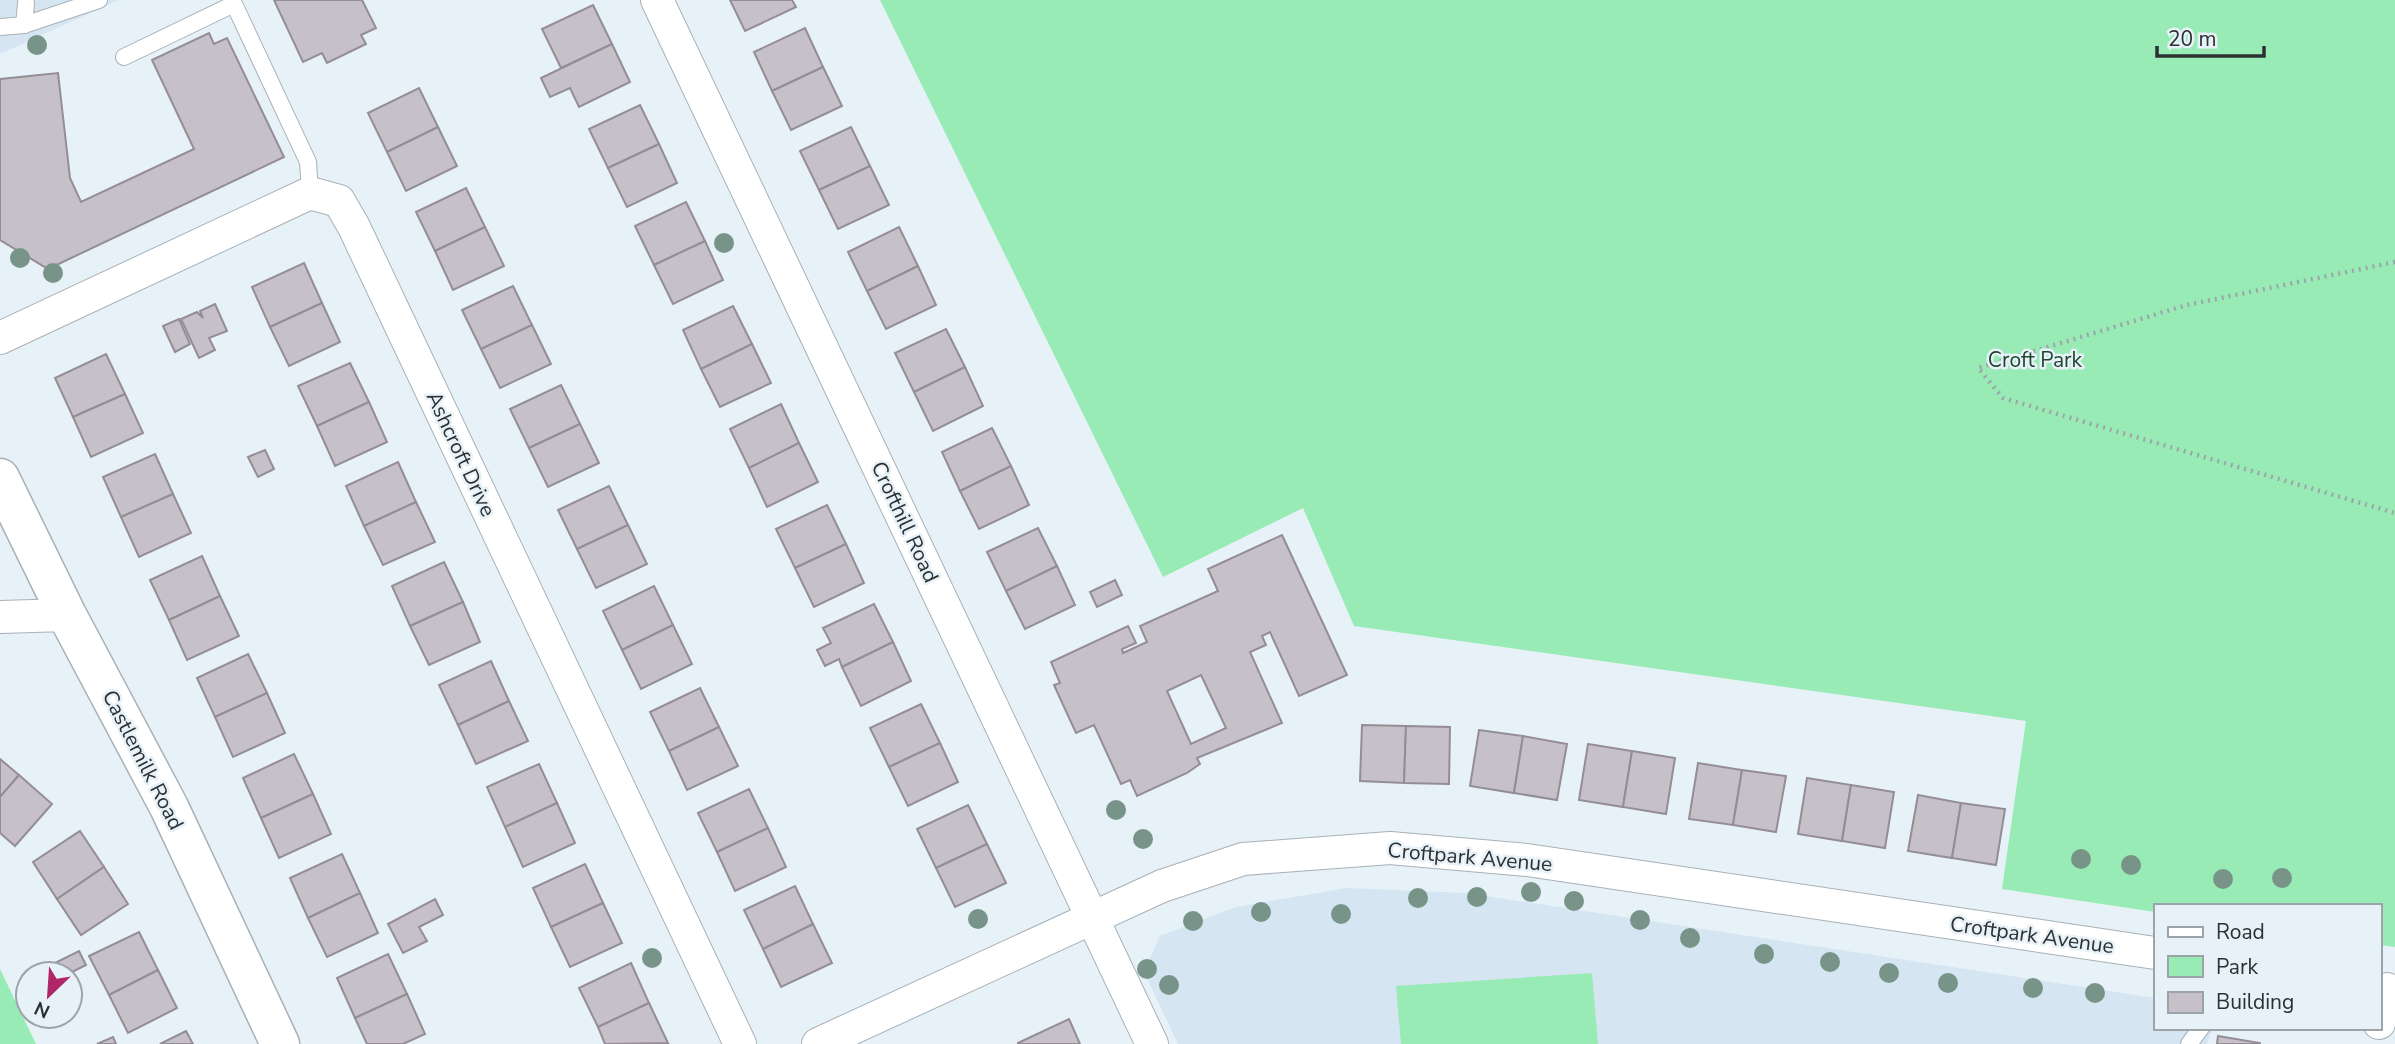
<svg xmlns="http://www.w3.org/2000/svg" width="2395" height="1044" font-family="'Nunito Sans',sans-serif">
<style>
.built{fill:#d5e5f1}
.green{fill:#98ebb5}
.building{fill:#c6c0c8;stroke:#948d96;stroke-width:2;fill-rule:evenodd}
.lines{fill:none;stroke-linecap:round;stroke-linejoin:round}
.lane-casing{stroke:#a8b1b8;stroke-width:18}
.street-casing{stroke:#a8b1b8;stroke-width:34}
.secondary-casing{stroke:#a8b1b8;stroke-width:41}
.path{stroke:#9da5aa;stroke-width:4.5;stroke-dasharray:2 5;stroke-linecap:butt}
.lane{stroke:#fff;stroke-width:16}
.street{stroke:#fff;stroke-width:32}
.secondary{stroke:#fff;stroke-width:38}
.tree{fill:#789489}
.labels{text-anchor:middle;stroke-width:5;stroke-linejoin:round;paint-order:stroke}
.park-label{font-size:21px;fill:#1e472e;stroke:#e7f1f8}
.street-label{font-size:21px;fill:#2c3032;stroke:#e7f1f8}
</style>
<rect width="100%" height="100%" fill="#e7f1f8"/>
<g class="built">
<path d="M 0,0 L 119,0 L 0,54 Z"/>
<path d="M 1346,888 L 1466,893 L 2155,998 L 2155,1028 L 2213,1028 L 2207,1044 L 1178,1044 L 1144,972 L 1160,936 L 1236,907 Z"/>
</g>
<g class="green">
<path d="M 880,0 L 2395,0 L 2395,947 L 2379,945 L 2379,906 L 2155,906 L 2155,912 L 2002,889 L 2026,721 L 1354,626 L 1303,508 L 1163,577 Z"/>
<path d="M 0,969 L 36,1044 L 0,1044 Z"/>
<path d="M 1592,973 L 1598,1044 L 1401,1044 L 1396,986 Z"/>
</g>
<g class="building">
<path d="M 274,0 L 362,0 L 376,28 L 361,35 L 366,44 L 327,63 L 322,53 L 303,62 Z"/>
<path d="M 730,0 L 792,0 L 796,7 L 745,31 Z"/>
<path d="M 593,5 L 612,44 L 561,68 L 542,29 Z"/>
<path d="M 805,28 L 823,67 L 772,91 L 754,52 Z"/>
<path d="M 209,33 L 214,44 L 227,38 L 284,157 L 48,269 L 0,240 L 0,79 L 58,73 L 70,178 L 81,202 L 194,149 L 152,60 Z"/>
<path d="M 612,44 L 630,82 L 579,107 L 570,88 L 550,97 L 541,78 Z"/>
<path d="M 823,67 L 842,106 L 791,130 L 772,91 Z"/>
<path d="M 419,88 L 438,127 L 387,152 L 368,113 Z"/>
<path d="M 640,105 L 659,144 L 608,168 L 589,129 Z"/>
<path d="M 438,127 L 457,166 L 406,191 L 387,152 Z"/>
<path d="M 851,127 L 870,166 L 819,190 L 800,151 Z"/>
<path d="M 659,144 L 677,183 L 627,207 L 608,168 Z"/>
<path d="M 870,166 L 889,205 L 838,229 L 819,190 Z"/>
<path d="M 466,188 L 485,227 L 435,251 L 416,212 Z"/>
<path d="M 686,202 L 705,241 L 654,265 L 635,226 Z"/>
<path d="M 485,227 L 504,266 L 453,290 L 435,251 Z"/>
<path d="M 899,227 L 918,266 L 867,291 L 848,252 Z"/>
<path d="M 705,241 L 723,280 L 673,304 L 654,265 Z"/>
<path d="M 304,263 L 322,303 L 270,327 L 252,287 Z"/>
<path d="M 918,266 L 936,305 L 886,329 L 867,291 Z"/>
<path d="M 513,286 L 532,325 L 481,349 L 462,310 Z"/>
<path d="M 322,303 L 340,342 L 289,366 L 270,327 Z"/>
<path d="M 215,304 L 227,331 L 209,338 L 215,350 L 199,358 L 181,319 L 197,312 L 203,318 L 200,311 Z"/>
<path d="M 733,306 L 752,344 L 701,369 L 683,330 Z"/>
<path d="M 179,319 L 190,344 L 175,352 L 163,326 Z"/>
<path d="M 532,325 L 551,364 L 500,388 L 481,349 Z"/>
<path d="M 946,329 L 965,367 L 914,392 L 895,353 Z"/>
<path d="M 752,344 L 771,383 L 720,407 L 701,369 Z"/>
<path d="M 106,354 L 125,394 L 73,417 L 55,378 Z"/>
<path d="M 350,363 L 369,402 L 317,426 L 298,386 Z"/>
<path d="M 965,367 L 983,406 L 933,431 L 914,392 Z"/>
<path d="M 561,385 L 580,424 L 529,448 L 510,409 Z"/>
<path d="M 125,394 L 143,433 L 91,457 L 73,417 Z"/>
<path d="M 369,402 L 387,442 L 335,466 L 317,426 Z"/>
<path d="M 781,404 L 799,443 L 749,468 L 730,429 Z"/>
<path d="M 580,424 L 599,463 L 548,487 L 529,448 Z"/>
<path d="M 992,428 L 1011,466 L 960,491 L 942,452 Z"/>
<path d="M 799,443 L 818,482 L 767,507 L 749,468 Z"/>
<path d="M 265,450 L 274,469 L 258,477 L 248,457 Z"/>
<path d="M 155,454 L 173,494 L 121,517 L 103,477 Z"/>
<path d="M 398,462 L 416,502 L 364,526 L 346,486 Z"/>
<path d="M 1011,466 L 1029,505 L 979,529 L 960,491 Z"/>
<path d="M 609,486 L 628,525 L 577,549 L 558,510 Z"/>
<path d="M 173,494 L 191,533 L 139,557 L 121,517 Z"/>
<path d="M 416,502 L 435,542 L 383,565 L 364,526 Z"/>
<path d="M 827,505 L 846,544 L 795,568 L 776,529 Z"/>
<path d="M 628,525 L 647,564 L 596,588 L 577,549 Z"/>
<path d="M 1038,528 L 1057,566 L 1006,591 L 987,552 Z"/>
<path d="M 1282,535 L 1347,675 L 1299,696 L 1270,632 L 1262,636 L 1266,645 L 1250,652 L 1282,723 L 1197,758 L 1200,764 L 1187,773 L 1137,796 L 1130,780 L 1121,784 L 1094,725 L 1076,733 L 1054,685 L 1060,683 L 1051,662 L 1128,626 L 1136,643 L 1122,649 L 1123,653 L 1147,642 L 1140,626 L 1218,591 L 1208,569 ZM 1201,675 L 1226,728 L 1191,744 L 1167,691 Z"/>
<path d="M 846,544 L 864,583 L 814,607 L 795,568 Z"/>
<path d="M 202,556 L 220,596 L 169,620 L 150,580 Z"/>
<path d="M 444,562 L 463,602 L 410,626 L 392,586 Z"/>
<path d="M 1057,566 L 1075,605 L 1025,629 L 1006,591 Z"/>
<path d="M 1115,580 L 1122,595 L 1097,607 L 1090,592 Z"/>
<path d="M 654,586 L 673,625 L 622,650 L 603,611 Z"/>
<path d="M 220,596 L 239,636 L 187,660 L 169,620 Z"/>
<path d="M 463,602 L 480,642 L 429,665 L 410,626 Z"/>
<path d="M 874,604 L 893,642 L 842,667 L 839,659 L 825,666 L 817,650 L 831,643 L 823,628 Z"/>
<path d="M 673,625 L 692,664 L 641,689 L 622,650 Z"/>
<path d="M 893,642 L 911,681 L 861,706 L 842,667 Z"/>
<path d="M 248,654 L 267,693 L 215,717 L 197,678 Z"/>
<path d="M 491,661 L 509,701 L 458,725 L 439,685 Z"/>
<path d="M 700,688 L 719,727 L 669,751 L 650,712 Z"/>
<path d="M 267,693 L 285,733 L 233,757 L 215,717 Z"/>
<path d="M 509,701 L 528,741 L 476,764 L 458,725 Z"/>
<path d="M 921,704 L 940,743 L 889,767 L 870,728 Z"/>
<path d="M 1362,725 L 1406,726 L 1404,783 L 1360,781 Z"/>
<path d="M 1406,726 L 1450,727 L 1449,784 L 1404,783 Z"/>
<path d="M 719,727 L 738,766 L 687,790 L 669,751 Z"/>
<path d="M 1479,730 L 1523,736 L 1514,793 L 1470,786 Z"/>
<path d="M 1523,736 L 1567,744 L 1557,800 L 1514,793 Z"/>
<path d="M 940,743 L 958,782 L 908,806 L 889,767 Z"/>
<path d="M 1588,744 L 1632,751 L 1623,807 L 1579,800 Z"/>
<path d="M 1632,751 L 1675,758 L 1666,814 L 1623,807 Z"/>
<path d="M 294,754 L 313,794 L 261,818 L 243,778 Z"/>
<path d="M 0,759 L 19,775 L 0,797 Z"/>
<path d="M 1698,763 L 1742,770 L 1733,825 L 1689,819 Z"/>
<path d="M 539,764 L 557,803 L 505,827 L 487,787 Z"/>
<path d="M 1742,770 L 1786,776 L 1776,832 L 1733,825 Z"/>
<path d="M 19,775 L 52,804 L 15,846 L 0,833 L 0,797 Z"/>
<path d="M 1807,778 L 1851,785 L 1842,841 L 1798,834 Z"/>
<path d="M 1851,785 L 1894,792 L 1885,848 L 1842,841 Z"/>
<path d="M 749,789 L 768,828 L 717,852 L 698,813 Z"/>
<path d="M 313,794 L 331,834 L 279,858 L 261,818 Z"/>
<path d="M 1918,795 L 1961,803 L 1952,858 L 1908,851 Z"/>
<path d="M 557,803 L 575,843 L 523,867 L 505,827 Z"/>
<path d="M 1961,803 L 2005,809 L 1996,865 L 1952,858 Z"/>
<path d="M 968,805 L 987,844 L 936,868 L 917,829 Z"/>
<path d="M 768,828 L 786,867 L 735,891 L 717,852 Z"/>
<path d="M 80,831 L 104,867 L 57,899 L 33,862 Z"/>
<path d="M 987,844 L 1006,883 L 955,907 L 936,868 Z"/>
<path d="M 342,854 L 360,893 L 308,918 L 290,878 Z"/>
<path d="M 585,864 L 603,903 L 551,927 L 533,888 Z"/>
<path d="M 104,867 L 128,904 L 81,935 L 57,899 Z"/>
<path d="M 795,886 L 813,924 L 763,949 L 744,910 Z"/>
<path d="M 360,893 L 378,933 L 327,957 L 308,918 Z"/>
<path d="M 435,899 L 443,915 L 419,927 L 427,941 L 403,953 L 388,924 Z"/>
<path d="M 603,903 L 622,943 L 570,967 L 551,927 Z"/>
<path d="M 813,924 L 832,963 L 781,987 L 763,949 Z"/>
<path d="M 139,932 L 158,970 L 109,995 L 89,956 Z"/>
<path d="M 79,951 L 86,965 L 68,974 L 55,974 L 51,965 Z"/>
<path d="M 388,954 L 407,994 L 355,1018 L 337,978 Z"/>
<path d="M 631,963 L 649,1003 L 598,1027 L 579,988 Z"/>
<path d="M 158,970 L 177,1008 L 128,1033 L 109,995 Z"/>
<path d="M 407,994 L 425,1034 L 403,1044 L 367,1044 L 355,1018 Z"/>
<path d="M 649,1003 L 668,1043 L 605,1044 L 598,1027 Z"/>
<path d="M 1069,1019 L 1080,1044 L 1018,1044 L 1018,1043 Z"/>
<path d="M 186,1031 L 193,1044 L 160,1044 Z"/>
<path d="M 2218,1036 L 2260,1043 L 2260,1044 L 2217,1044 Z"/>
<path d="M 113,1037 L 116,1044 L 97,1044 Z"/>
</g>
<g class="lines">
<g class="lane-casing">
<g id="lane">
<path d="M 24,25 L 26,3"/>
<path d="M 0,27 L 24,25 L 99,0"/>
<path d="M 124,57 L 234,4 L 308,162 L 310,193"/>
<path d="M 2189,1044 L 2201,1028"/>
</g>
</g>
<g class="street-casing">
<g id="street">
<path d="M 657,0 L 1152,1044"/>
<path d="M 0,338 L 310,193 L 339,201 L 354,227 L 740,1044"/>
<path d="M 0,617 L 67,615"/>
<path d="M 2379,1023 L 2387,989"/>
<path d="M 818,1044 L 1162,886 L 1243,859 L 1390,848 L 1527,860 L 2155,953"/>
</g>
</g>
<g class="secondary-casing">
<path id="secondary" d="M 0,478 L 67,615 L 169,807 L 280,1044"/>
</g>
<path class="path" d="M 2395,262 L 2187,305 L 1978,368 L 2003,398 L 2395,513"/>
<use href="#lane" class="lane"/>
<use href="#street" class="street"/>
<use href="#secondary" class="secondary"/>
</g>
<g class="tree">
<circle cx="37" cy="45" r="10"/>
<circle cx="724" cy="243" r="10"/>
<circle cx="20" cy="258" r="10"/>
<circle cx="53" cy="273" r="10"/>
<circle cx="1116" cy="810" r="10"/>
<circle cx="1143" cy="839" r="10"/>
<circle cx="2081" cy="859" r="10"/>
<circle cx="2131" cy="865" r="10"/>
<circle cx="2282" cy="878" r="10"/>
<circle cx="2223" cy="879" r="10"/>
<circle cx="1531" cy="892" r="10"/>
<circle cx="1477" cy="897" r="10"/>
<circle cx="1418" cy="898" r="10"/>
<circle cx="1574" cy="901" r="10"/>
<circle cx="1261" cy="912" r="10"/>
<circle cx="1341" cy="914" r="10"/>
<circle cx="978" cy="919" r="10"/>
<circle cx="1640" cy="920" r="10"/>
<circle cx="1193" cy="921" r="10"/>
<circle cx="1690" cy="938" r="10"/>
<circle cx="1764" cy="954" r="10"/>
<circle cx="652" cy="958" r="10"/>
<circle cx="1830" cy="962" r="10"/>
<circle cx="1147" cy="969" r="10"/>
<circle cx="1889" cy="973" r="10"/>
<circle cx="1948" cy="983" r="10"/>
<circle cx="1169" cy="985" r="10"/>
<circle cx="2033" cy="988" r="10"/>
<circle cx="2095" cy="993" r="10"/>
</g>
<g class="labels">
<g class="park-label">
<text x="2035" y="367">Croft Park</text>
</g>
<g class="street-label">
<text transform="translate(461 454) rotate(65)" y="7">Ashcroft Drive</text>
<text transform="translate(905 522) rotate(65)" y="7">Crofthill Road</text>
<text transform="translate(143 760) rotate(63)" y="7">Castlemilk Road</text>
<text transform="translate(1470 857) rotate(5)" y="7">Croftpark Avenue</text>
<text transform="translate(2032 935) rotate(8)" y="7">Croftpark Avenue</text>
</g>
</g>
<rect x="2154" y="904" width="228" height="126" fill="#e7f1f8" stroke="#9ca4a9" stroke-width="2"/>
<rect x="2168" y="927" width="35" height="10" fill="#ffffff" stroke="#9ca4a9" stroke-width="2"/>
<text x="2216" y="939" font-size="21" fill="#2c3032">Road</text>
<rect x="2168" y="956" width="35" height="21" fill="#98ebb5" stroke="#9ca4a9" stroke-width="2"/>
<text x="2216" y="974" font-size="21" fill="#2c3032">Park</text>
<rect x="2168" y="992" width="35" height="21" fill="#c6c0c8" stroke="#9ca4a9" stroke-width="2"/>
<text x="2216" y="1009" font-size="21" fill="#2c3032">Building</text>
<g transform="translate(49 995) rotate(205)"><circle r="33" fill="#e7f1f8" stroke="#9ca4a9" stroke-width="2"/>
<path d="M0-5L12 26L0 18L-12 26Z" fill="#b02769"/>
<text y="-10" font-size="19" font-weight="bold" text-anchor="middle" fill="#2c3032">N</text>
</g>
<path d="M2157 46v10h107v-10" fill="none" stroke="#2c3032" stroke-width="3.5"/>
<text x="2168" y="46" font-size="21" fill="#2c3032" stroke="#e7f1f8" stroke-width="5" paint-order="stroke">20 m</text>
</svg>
